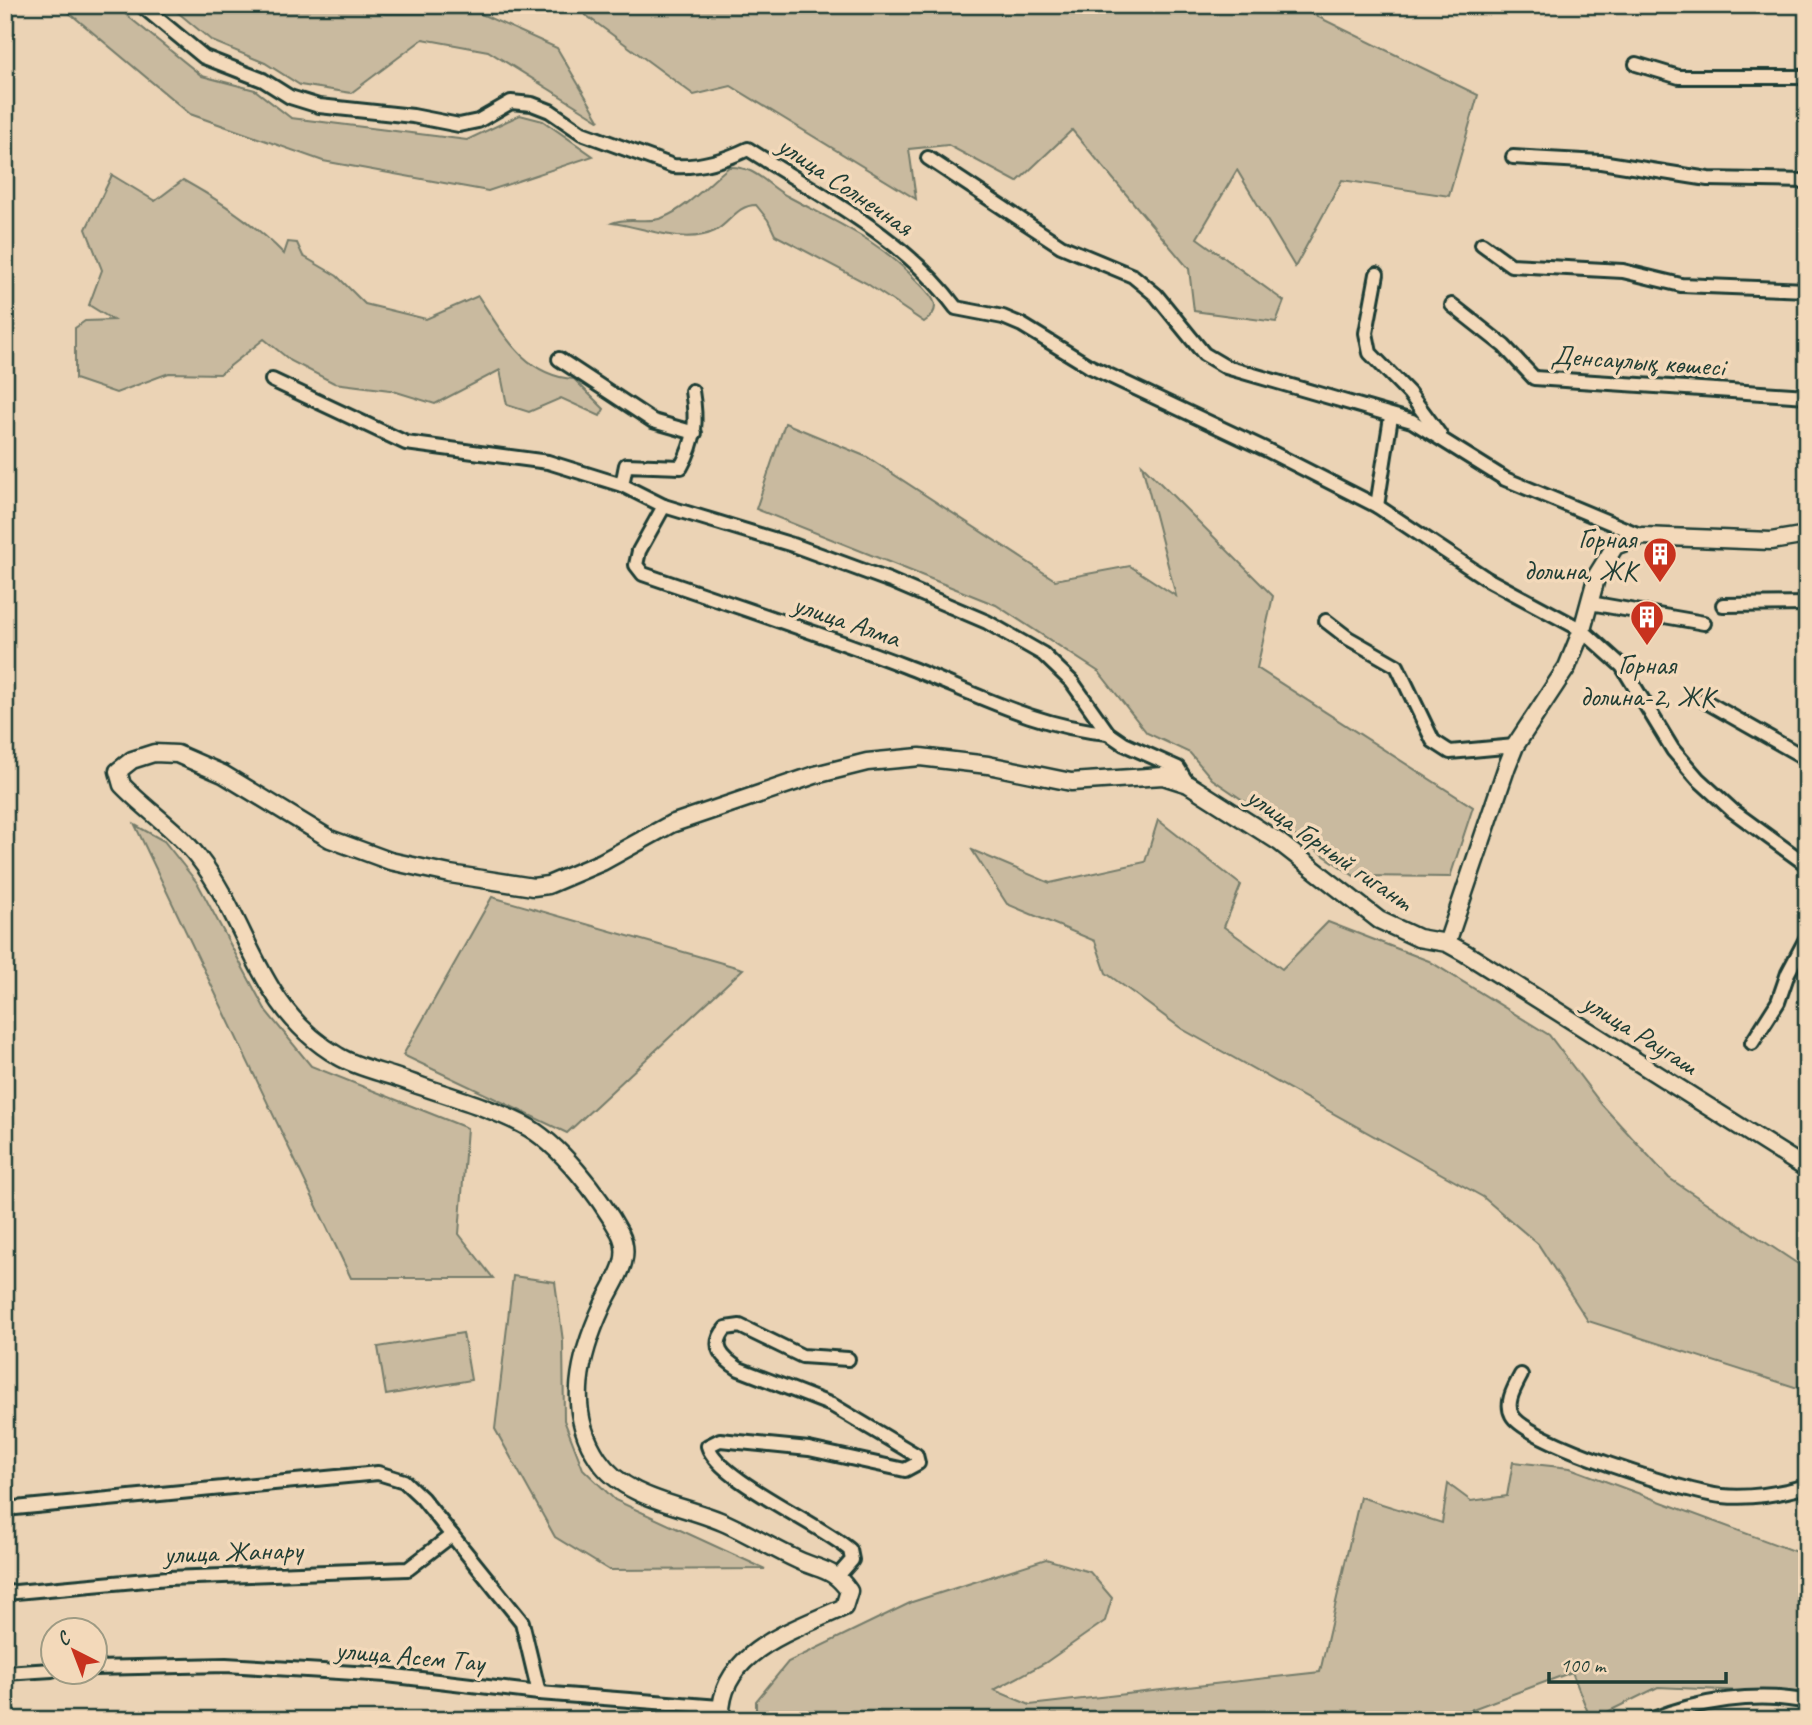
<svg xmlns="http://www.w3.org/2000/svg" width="1812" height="1725" font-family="Caveat,sans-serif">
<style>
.green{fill:#c9ba9f;stroke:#747c6a;stroke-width:2}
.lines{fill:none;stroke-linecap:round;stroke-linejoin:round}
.street-casing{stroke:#1f3d34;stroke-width:18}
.secondary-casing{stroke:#1f3d34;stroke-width:21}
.street{stroke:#f3d9ba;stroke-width:12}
.secondary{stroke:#f3d9ba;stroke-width:16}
.labels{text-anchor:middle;stroke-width:7;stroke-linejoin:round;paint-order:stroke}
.street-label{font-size:28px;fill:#1f3d34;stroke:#f3d9ba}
.poi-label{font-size:28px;fill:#1f3d34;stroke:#f3d9ba;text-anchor:end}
</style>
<rect width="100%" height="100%" fill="#ebd3b5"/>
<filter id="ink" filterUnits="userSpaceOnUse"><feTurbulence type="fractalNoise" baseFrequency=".0143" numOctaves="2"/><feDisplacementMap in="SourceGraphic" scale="14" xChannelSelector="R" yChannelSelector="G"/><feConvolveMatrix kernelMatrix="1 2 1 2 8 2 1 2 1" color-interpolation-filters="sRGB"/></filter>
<g filter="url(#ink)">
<g class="green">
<path d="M 60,5 L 114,5 L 202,76 L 255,90 L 291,118 L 467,140 L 520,115 L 543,121 L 593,156 L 488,191 L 323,161 L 190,114 Z"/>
<path d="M 169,5 L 364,5 L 385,14 L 479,13 L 557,48 L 600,121 L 488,51 L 423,39 L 351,93 L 300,85 L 265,63 L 212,41 Z"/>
<path d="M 572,5 L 1294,5 L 1478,95 L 1449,196 L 1342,180 L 1295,267 L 1237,170 L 1197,238 L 1284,301 L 1276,322 L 1194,311 L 1189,269 L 1072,130 L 1017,182 L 948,145 L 909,149 L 916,199 L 731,86 L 694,95 Z"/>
<path d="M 729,167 C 757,166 767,186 789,197 C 839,224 878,239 918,282 C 932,296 945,308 924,322 L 866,283 L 775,235 L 768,220 L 756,205 C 737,205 730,223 715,231 C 684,246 644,227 612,223 C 628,216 647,224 662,218 C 688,208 707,184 729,167 Z"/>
<path d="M 112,175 L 155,201 L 183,180 C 221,201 255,224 284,254 L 288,242 L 297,243 L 303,256 L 337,276 L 365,304 L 426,319 L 478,296 C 503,333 524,376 574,379 L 604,409 L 600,416 L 561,398 L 529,412 L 507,405 L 500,370 L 435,404 L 390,390 L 334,383 L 291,361 L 264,339 L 220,374 L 169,373 L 116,393 L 75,379 L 75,328 L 85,321 L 113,320 L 89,305 L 102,270 L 86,229 Z"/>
<path d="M 785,423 L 867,457 L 1055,580 L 1130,566 L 1176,596 L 1142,465 L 1273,596 L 1257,668 L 1473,807 L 1450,877 L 1354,876 L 1212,779 L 1190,753 L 1147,733 L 1099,672 L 996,605 L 756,509 Z"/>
<path d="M 1158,820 L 1241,885 L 1224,927 L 1282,969 L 1328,922 L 1429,961 L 1549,1035 L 1602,1105 L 1669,1178 L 1807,1270 L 1807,1391 L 1588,1321 L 1538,1244 L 1483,1197 L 1182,1029 L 1106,973 L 1095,941 L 1007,904 L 972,850 L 1050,883 L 1145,862 Z"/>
<path d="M 135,825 L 164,841 L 198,884 L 266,1011 L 311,1066 L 467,1128 L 459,1234 L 493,1278 L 351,1278 Z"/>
<path d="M 492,897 L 743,969 L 567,1133 L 403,1055 Z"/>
<path d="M 513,1276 L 555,1282 L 563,1341 L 564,1420 L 583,1469 L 615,1500 L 765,1569 L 609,1570 L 555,1537 L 495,1429 Z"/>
<path d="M 463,1333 L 471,1380 L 386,1395 L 378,1347 Z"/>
<path d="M 1513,1462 L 1570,1468 L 1807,1556 L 1807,1694 L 1658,1687 L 1591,1720 L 1572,1672 L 1443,1720 L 756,1720 L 756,1701 L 788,1662 L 912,1602 L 1046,1559 L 1090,1572 L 1112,1598 L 1105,1621 L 1045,1663 L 994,1690 L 1030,1705 L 1320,1672 L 1360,1497 L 1442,1523 L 1448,1484 L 1471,1501 L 1507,1496 Z"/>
</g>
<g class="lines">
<g class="street-casing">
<g id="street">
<path d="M 141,5 L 204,57 L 263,80 L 290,97 L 319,106 L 413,116 L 459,125 L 478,121 L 511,102 L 532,104 L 550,111 L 582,133 L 673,166 C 699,168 725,160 748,149 C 821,196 903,236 956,308 L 1003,317 L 1022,325 L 1089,366 L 1265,449 L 1377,506 L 1391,417"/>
<path d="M 1636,64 L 1679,77 L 1807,77"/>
<path d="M 1513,157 L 1601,162 L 1708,179 L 1807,181"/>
<path d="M 928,158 L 1061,246 L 1133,276 L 1156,295 L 1204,354 L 1226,367 L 1412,421 L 1505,479 L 1642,536"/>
<path d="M 1482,244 L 1511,265 L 1623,271 L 1681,285 L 1807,290"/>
<path d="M 1377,274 L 1366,333 L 1370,353 L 1409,393 L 1440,435"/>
<path d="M 1452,305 L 1504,346 L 1534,378 L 1807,396"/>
<path d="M 559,359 L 653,421 L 695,433"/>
<path d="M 272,380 L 406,443 L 548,462 L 622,485 L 664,506 L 793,545 L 891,581 L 987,622 L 1043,654 L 1072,682 L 1108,733 L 1124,744 L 1178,768 L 1188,784"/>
<path d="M 622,485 L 626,465 L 681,467 C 696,440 697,421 692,391"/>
<path d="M 664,506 L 639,551 L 636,565 L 643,574 C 730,604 819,633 905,666 C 972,692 1036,727 1108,733"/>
<path d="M 1377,506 L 1487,579 L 1582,630 L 1622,666 L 1673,750 L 1698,779 L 1733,811 L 1807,865"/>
<path d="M 1590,603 L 1704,623"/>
<path d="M 1723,605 L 1807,604"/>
<path d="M 1326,621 L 1348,638 L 1397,666 L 1433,741 L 1450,752 L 1515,746"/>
<path d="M 1703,700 L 1807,759"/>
<path d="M 1752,1043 L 1778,1002 L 1788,973 L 1807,937"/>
<path d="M 1521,1375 C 1515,1387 1505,1402 1512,1415 C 1526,1442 1688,1493 1722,1496 C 1751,1499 1778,1494 1807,1486"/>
<path d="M 5,1509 L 378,1473 L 404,1481 L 422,1498 L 522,1622 L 539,1693"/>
<path d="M 838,1576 L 852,1560 L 850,1550 C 821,1524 718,1480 708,1446 L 720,1440 L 809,1449 L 905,1470 L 918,1463 L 916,1455 L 832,1405 L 739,1369 C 722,1358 710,1346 726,1328 L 740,1326 L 802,1356 L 848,1359"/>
<path d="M 5,1593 L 168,1578 L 408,1569 L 452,1535"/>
<path d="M 94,1668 L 226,1665 L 387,1675 L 539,1693 L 720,1707"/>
<path d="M 5,1673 L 52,1670"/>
<path d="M 1650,1720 C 1698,1701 1756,1691 1807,1702"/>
</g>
</g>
<g class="secondary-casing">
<g id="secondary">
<path d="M 1447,943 L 1507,766 L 1515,746 L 1567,667 L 1582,630 L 1597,575 L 1615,546 L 1642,536 L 1771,541 L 1807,535"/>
<path d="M 721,1720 C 717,1652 793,1631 844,1607 L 849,1591 C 833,1568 822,1571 798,1560 C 774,1549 751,1535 727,1524 C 684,1504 626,1501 598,1459 C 565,1410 580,1355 602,1307 C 612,1283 634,1261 620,1233 C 600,1197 560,1143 522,1124 C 485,1105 441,1094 401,1079 C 381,1072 356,1067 338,1056 C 257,1009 250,923 198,857 C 177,830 146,810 122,785 L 118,771 L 132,760 L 154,753 L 177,754 L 223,774 L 330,839 L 390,861 L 450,874 L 533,887 L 548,885 L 602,862 L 671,824 L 815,775 L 867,762 L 920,757 L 988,765 L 1071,782 L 1163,776 L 1188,784 L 1279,842 L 1379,920 L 1418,938 L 1447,943 L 1465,953 L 1807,1169"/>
</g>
</g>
<use href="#street" class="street"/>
<use href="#secondary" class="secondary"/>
</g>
</g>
<defs>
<g id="building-pin" transform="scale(1.75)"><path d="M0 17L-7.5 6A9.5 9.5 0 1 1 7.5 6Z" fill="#c8321e" stroke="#f3d9ba"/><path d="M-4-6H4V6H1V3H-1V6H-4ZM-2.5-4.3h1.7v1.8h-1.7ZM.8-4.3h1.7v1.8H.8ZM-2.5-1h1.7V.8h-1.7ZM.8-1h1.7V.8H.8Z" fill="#fff"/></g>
</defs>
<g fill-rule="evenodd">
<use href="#building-pin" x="1660" y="554"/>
<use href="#building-pin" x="1647" y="617"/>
</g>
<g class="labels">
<g class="street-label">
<text transform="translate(846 185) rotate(34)" y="10">улица Солнечная</text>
<text transform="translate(1638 360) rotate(4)" y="10">Денсаулық көшесі</text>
<text transform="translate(847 620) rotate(19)" y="10">улица Алма</text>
<text transform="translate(1330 848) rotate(35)" y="10">улица Горный гигант</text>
<text transform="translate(1641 1033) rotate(32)" y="10">улица Раугаш</text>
<text transform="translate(233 1551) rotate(-2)" y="10">улица Жанару</text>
<text transform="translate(410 1655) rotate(5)" y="10">улица Асем Тау</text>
</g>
<g class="poi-label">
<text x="1636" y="548">Горная<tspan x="1636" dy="32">долина, ЖК</tspan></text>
<text x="1647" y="674" text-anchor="middle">Горная<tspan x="1647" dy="32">долина-2, ЖК</tspan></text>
</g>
</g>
<rect width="1812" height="1725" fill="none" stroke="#f3d9ba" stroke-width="28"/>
<rect x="14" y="14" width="1784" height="1697" fill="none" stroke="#1f3d34" stroke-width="2.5" filter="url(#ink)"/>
<g transform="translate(74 1651) rotate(318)"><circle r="33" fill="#f3d9ba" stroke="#9e9b84" stroke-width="2"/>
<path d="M0-5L12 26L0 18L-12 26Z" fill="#c8321e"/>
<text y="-10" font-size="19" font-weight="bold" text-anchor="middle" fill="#1f3d34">С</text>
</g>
<path d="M1549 1672v10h177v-10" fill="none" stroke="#1f3d34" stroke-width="3.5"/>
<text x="1560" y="1672" font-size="21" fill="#1f3d34" stroke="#f3d9ba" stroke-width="5" paint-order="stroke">100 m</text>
</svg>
